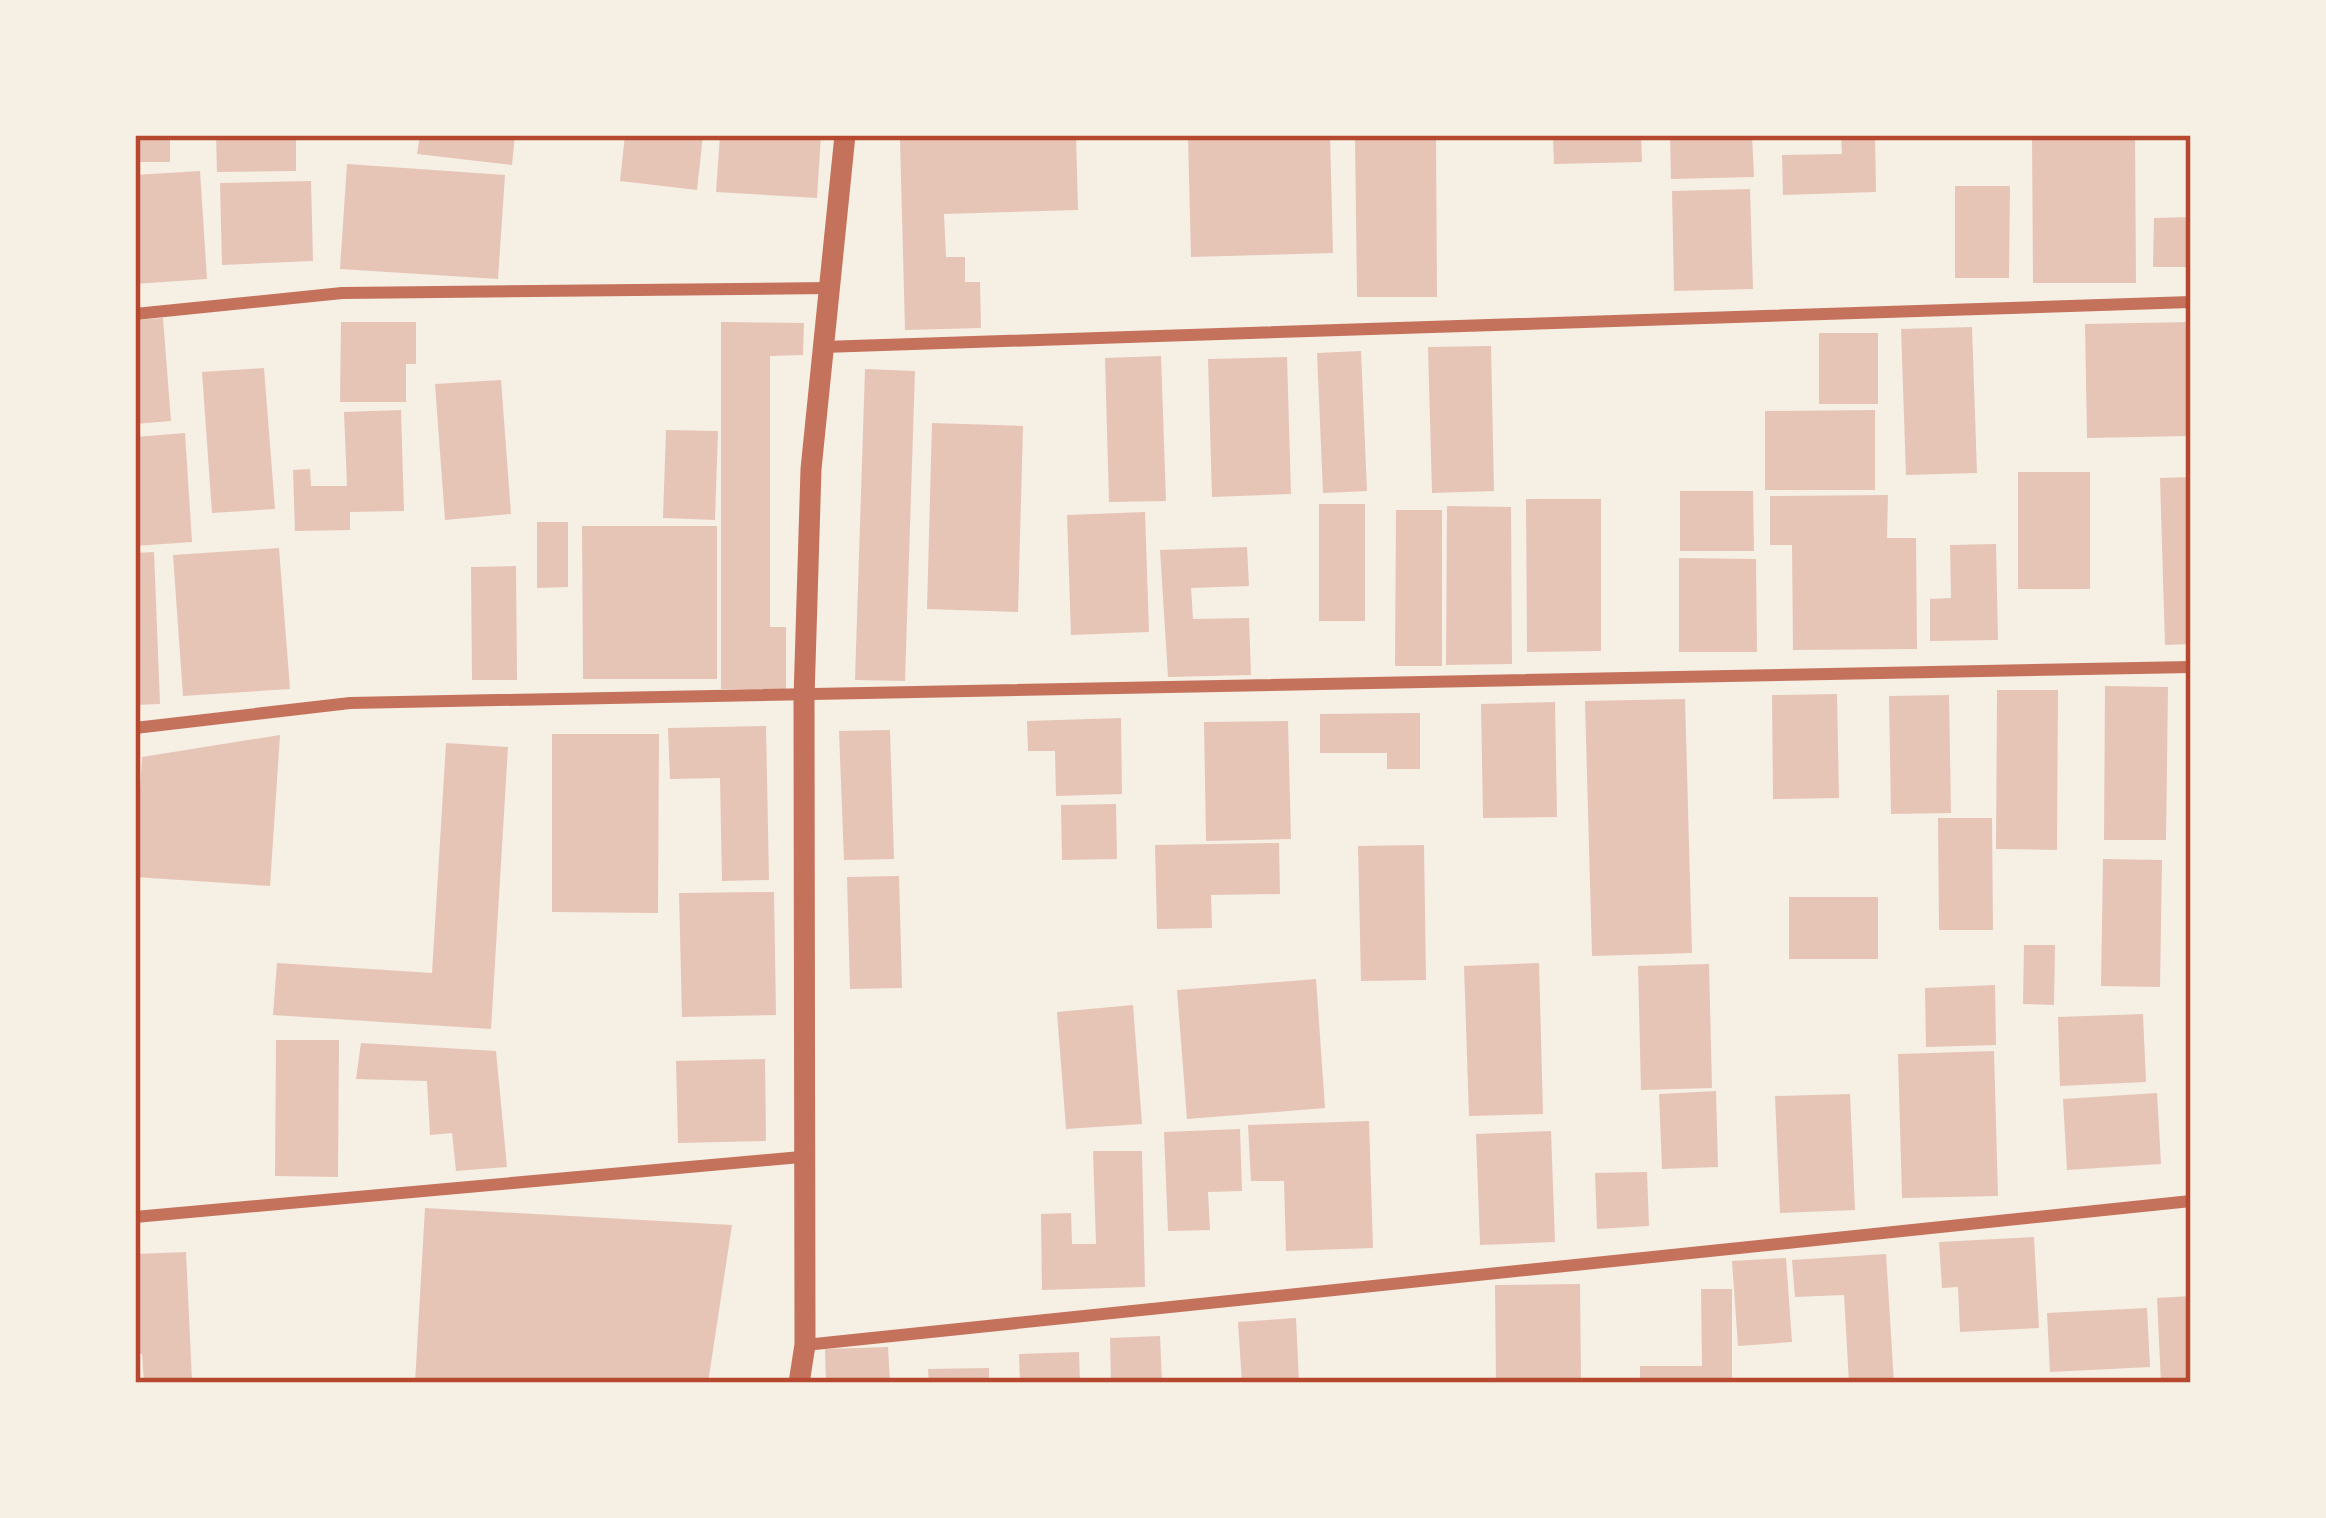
<svg xmlns="http://www.w3.org/2000/svg" width="2326" height="1518" font-family="'DejaVu Sans',sans-serif">
<style>
.building{fill:#e6c5b7}
.lines{fill:none;stroke-linecap:round;stroke-linejoin:round}
.minor{stroke:#c5725c;stroke-width:12}
.tertiary{stroke:#c5725c;stroke-width:21}
.neatline{fill:none;stroke:#b5482f;stroke-width:4.5}
</style>
<rect width="100%" height="100%" fill="#f6efe4"/>
<g class="building">
<rect x="135" y="135" width="35" height="27"/>
<path d="M 216,135 L 296,135 L 296,171 L 217,172 Z"/>
<path d="M 420,135 L 515,135 L 512,165 L 417,154 Z"/>
<path d="M 625,135 L 703,135 L 697,190 L 620,181 Z"/>
<path d="M 720,135 L 821,135 L 817,198 L 716,192 Z"/>
<path d="M 1076,135 L 1078,210 L 944,214 L 946,257 L 965,257 L 965,282 L 980,282 L 981,328 L 905,330 L 900,140 Z"/>
<path d="M 1330,135 L 1333,253 L 1191,257 L 1188,137 Z"/>
<path d="M 1355,135 L 1436,135 L 1437,297 L 1357,297 Z"/>
<path d="M 1553,135 L 1641,135 L 1642,162 L 1554,164 Z"/>
<path d="M 1670,135 L 1752,135 L 1754,177 L 1671,179 Z"/>
<path d="M 1841,135 L 1875,135 L 1876,192 L 1783,195 L 1782,155 L 1842,154 Z"/>
<path d="M 2032,135 L 2135,135 L 2136,283 L 2033,283 Z"/>
<path d="M 347,164 L 505,175 L 498,279 L 340,269 Z"/>
<path d="M 200,171 L 207,279 L 135,284 L 135,175 Z"/>
<path d="M 311,181 L 313,261 L 222,265 L 220,183 Z"/>
<path d="M 1955,186 L 2010,186 L 2009,278 L 1955,278 Z"/>
<path d="M 1750,189 L 1753,289 L 1674,291 L 1672,191 Z"/>
<path d="M 2191,217 L 2191,267 L 2153,267 L 2154,218 Z"/>
<path d="M 163,318 L 171,421 L 135,424 L 135,320 Z"/>
<path d="M 341,322 L 416,322 L 416,364 L 406,364 L 406,402 L 340,402 Z"/>
<path d="M 721,322 L 804,323 L 803,355 L 770,356 L 770,627 L 786,627 L 786,689 L 721,689 Z"/>
<path d="M 2191,322 L 2191,436 L 2087,438 L 2085,324 Z"/>
<path d="M 1972,327 L 1977,473 L 1906,475 L 1901,329 Z"/>
<rect x="1819" y="333" width="59" height="71"/>
<path d="M 1491,346 L 1494,491 L 1432,493 L 1428,347 Z"/>
<path d="M 1361,351 L 1367,491 L 1323,493 L 1317,353 Z"/>
<path d="M 1161,356 L 1166,501 L 1109,502 L 1105,358 Z"/>
<path d="M 1287,357 L 1291,494 L 1212,497 L 1208,359 Z"/>
<path d="M 264,368 L 275,509 L 212,513 L 202,372 Z"/>
<path d="M 865,369 L 915,371 L 905,681 L 855,680 Z"/>
<path d="M 501,380 L 511,514 L 445,520 L 435,384 Z"/>
<path d="M 401,410 L 404,511 L 350,512 L 350,530 L 295,531 L 293,470 L 310,469 L 311,486 L 347,486 L 344,412 Z"/>
<path d="M 1875,410 L 1875,490 L 1765,490 L 1765,411 Z"/>
<path d="M 932,423 L 1023,426 L 1018,612 L 927,609 Z"/>
<path d="M 666,430 L 718,431 L 715,520 L 663,518 Z"/>
<path d="M 185,433 L 192,542 L 135,546 L 135,437 Z"/>
<rect x="2018" y="472" width="72" height="117"/>
<path d="M 2191,477 L 2191,644 L 2165,645 L 2160,478 Z"/>
<path d="M 1680,491 L 1753,491 L 1754,551 L 1680,551 Z"/>
<path d="M 1888,495 L 1887,538 L 1916,538 L 1917,649 L 1793,650 L 1792,545 L 1770,545 L 1770,496 Z"/>
<path d="M 1526,499 L 1601,499 L 1601,651 L 1527,652 Z"/>
<rect x="1319" y="504" width="46" height="117"/>
<path d="M 1447,506 L 1511,507 L 1512,664 L 1446,665 Z"/>
<path d="M 1396,510 L 1442,510 L 1442,666 L 1395,666 Z"/>
<path d="M 1145,512 L 1149,632 L 1071,635 L 1067,515 Z"/>
<path d="M 537,522 L 568,522 L 568,587 L 537,588 Z"/>
<path d="M 582,526 L 717,526 L 717,679 L 583,679 Z"/>
<path d="M 1996,544 L 1998,640 L 1930,641 L 1930,599 L 1951,598 L 1950,545 Z"/>
<path d="M 1247,547 L 1249,586 L 1191,588 L 1193,619 L 1249,618 L 1251,675 L 1168,677 L 1160,550 Z"/>
<path d="M 279,548 L 290,689 L 183,696 L 173,555 Z"/>
<path d="M 154,552 L 160,704 L 135,705 L 135,553 Z"/>
<path d="M 1679,558 L 1756,559 L 1757,652 L 1679,652 Z"/>
<path d="M 516,566 L 517,680 L 472,680 L 471,567 Z"/>
<path d="M 2105,686 L 2168,687 L 2166,840 L 2104,840 Z"/>
<path d="M 1997,690 L 2058,690 L 2057,850 L 1996,849 Z"/>
<path d="M 1837,694 L 1839,798 L 1773,799 L 1772,695 Z"/>
<path d="M 1949,695 L 1951,813 L 1891,814 L 1889,696 Z"/>
<path d="M 1685,699 L 1692,953 L 1592,956 L 1585,701 Z"/>
<path d="M 1555,702 L 1557,817 L 1483,818 L 1481,704 Z"/>
<path d="M 1420,713 L 1420,769 L 1387,769 L 1387,753 L 1320,753 L 1320,714 Z"/>
<path d="M 1121,718 L 1122,794 L 1056,796 L 1055,751 L 1028,751 L 1027,721 Z"/>
<path d="M 1288,721 L 1291,839 L 1206,841 L 1204,722 Z"/>
<path d="M 766,726 L 769,880 L 722,881 L 720,778 L 670,779 L 668,728 Z"/>
<path d="M 890,730 L 894,859 L 844,860 L 839,731 Z"/>
<path d="M 552,734 L 659,734 L 658,913 L 552,912 Z"/>
<path d="M 280,735 L 270,886 L 135,877 L 142,757 Z"/>
<path d="M 446,743 L 508,747 L 491,1029 L 273,1015 L 277,963 L 432,973 Z"/>
<path d="M 1116,804 L 1117,859 L 1062,860 L 1061,805 Z"/>
<path d="M 1938,818 L 1992,818 L 1993,930 L 1939,930 Z"/>
<path d="M 1279,843 L 1280,894 L 1211,895 L 1212,928 L 1157,929 L 1155,845 Z"/>
<path d="M 1424,845 L 1426,980 L 1361,981 L 1358,846 Z"/>
<path d="M 2103,859 L 2162,860 L 2160,987 L 2101,986 Z"/>
<path d="M 899,876 L 902,988 L 850,989 L 847,877 Z"/>
<path d="M 774,892 L 776,1015 L 682,1017 L 679,893 Z"/>
<rect x="1789" y="897" width="89" height="62"/>
<path d="M 2024,945 L 2055,945 L 2054,1005 L 2023,1004 Z"/>
<path d="M 1539,963 L 1543,1114 L 1469,1116 L 1464,966 Z"/>
<path d="M 1709,964 L 1712,1088 L 1641,1090 L 1638,966 Z"/>
<path d="M 1316,979 L 1325,1108 L 1187,1119 L 1177,990 Z"/>
<path d="M 1995,985 L 1996,1045 L 1926,1047 L 1925,988 Z"/>
<path d="M 1133,1005 L 1142,1124 L 1066,1129 L 1057,1012 Z"/>
<path d="M 2143,1014 L 2146,1082 L 2060,1086 L 2058,1017 Z"/>
<path d="M 276,1040 L 339,1040 L 338,1177 L 275,1176 Z"/>
<path d="M 361,1043 L 496,1051 L 507,1167 L 456,1171 L 452,1133 L 430,1135 L 427,1081 L 356,1079 Z"/>
<path d="M 1994,1051 L 1998,1196 L 1902,1198 L 1898,1054 Z"/>
<path d="M 765,1059 L 766,1141 L 678,1143 L 676,1061 Z"/>
<path d="M 1716,1091 L 1718,1167 L 1662,1169 L 1659,1094 Z"/>
<path d="M 2157,1093 L 2161,1164 L 2067,1170 L 2063,1099 Z"/>
<path d="M 1850,1094 L 1855,1210 L 1780,1213 L 1775,1096 Z"/>
<path d="M 1369,1121 L 1373,1248 L 1286,1251 L 1284,1181 L 1251,1181 L 1248,1125 Z"/>
<path d="M 1240,1129 L 1242,1191 L 1208,1192 L 1210,1230 L 1168,1231 L 1164,1132 Z"/>
<path d="M 1551,1131 L 1555,1242 L 1480,1245 L 1476,1134 Z"/>
<path d="M 1093,1151 L 1142,1151 L 1145,1287 L 1042,1290 L 1041,1214 L 1071,1213 L 1072,1244 L 1096,1244 Z"/>
<path d="M 1647,1172 L 1649,1226 L 1597,1229 L 1595,1173 Z"/>
<path d="M 425,1208 L 732,1225 L 708,1383 L 415,1383 Z"/>
<path d="M 2034,1237 L 2039,1328 L 1960,1332 L 1958,1287 L 1942,1288 L 1939,1242 Z"/>
<path d="M 186,1252 L 192,1381 L 144,1383 L 142,1354 L 135,1354 L 135,1254 Z"/>
<path d="M 1886,1254 L 1894,1383 L 1849,1383 L 1844,1295 L 1795,1297 L 1792,1260 Z"/>
<path d="M 1786,1258 L 1792,1342 L 1738,1346 L 1732,1261 Z"/>
<path d="M 1580,1284 L 1581,1383 L 1496,1383 L 1495,1285 Z"/>
<path d="M 1701,1289 L 1732,1289 L 1732,1383 L 1640,1383 L 1640,1366 L 1702,1366 Z"/>
<path d="M 2191,1296 L 2191,1383 L 2161,1383 L 2157,1298 Z"/>
<path d="M 2147,1308 L 2150,1367 L 2050,1372 L 2047,1313 Z"/>
<path d="M 1296,1318 L 1299,1383 L 1242,1383 L 1238,1322 Z"/>
<path d="M 1160,1336 L 1162,1383 L 1111,1383 L 1110,1338 Z"/>
<path d="M 888,1347 L 890,1383 L 826,1383 L 825,1349 Z"/>
<path d="M 1079,1352 L 1080,1383 L 1020,1383 L 1019,1354 Z"/>
<path d="M 989,1368 L 989,1383 L 929,1383 L 928,1369 Z"/>
</g>
<g class="lines">
<g class="minor">
<path d="M 135,314 L 342,293 L 830,288"/>
<path d="M 823,347 L 2191,302"/>
<path d="M 135,728 L 350,703 L 2191,667"/>
<path d="M 135,1217 L 801,1157"/>
<path d="M 805,1345 L 2191,1201"/>
</g>
<path class="tertiary" d="M 799,1383 L 805,1345 L 804,698 L 811,469 L 845,135"/>
</g>
<rect width="2326" height="1518" fill="none" stroke="#f6efe4" stroke-width="276"/>
<rect x="138" y="138" width="2050" height="1242" class="neatline"/>
</svg>
